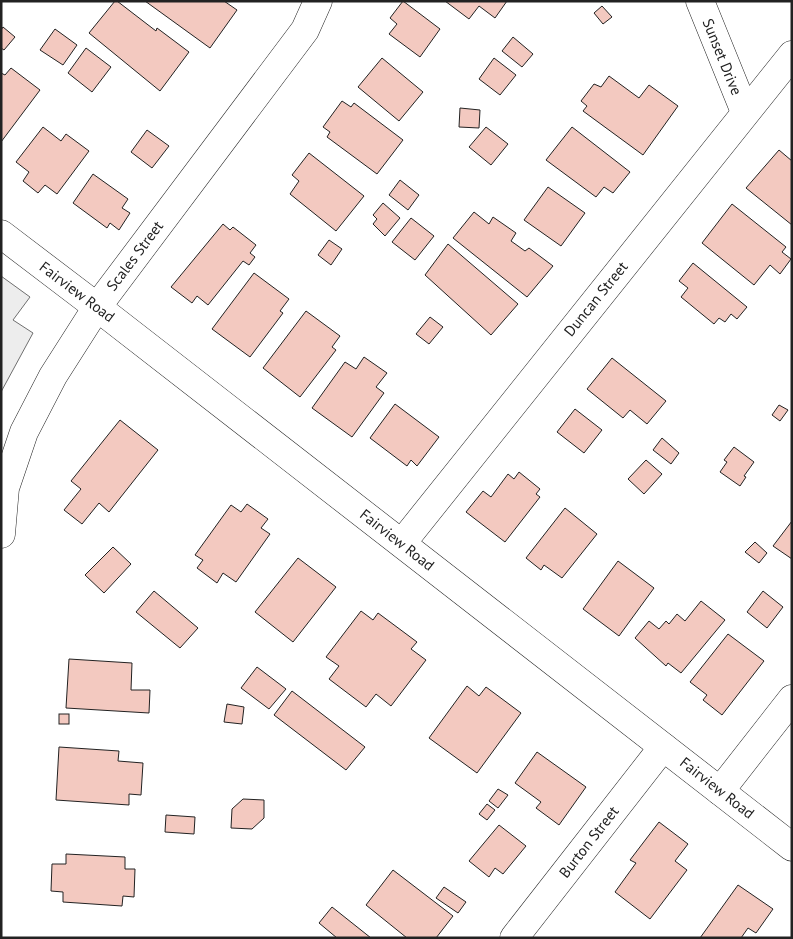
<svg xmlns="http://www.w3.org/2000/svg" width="793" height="939" font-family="'PT Sans',sans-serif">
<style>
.parking{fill:#ededed;stroke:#6f6f6f}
.building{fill:#f3c9c0;stroke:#222}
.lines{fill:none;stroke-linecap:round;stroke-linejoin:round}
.minor-casing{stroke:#222;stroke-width:29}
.minor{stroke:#fff;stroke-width:28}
.labels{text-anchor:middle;stroke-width:4;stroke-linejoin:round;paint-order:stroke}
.street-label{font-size:15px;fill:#222;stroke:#fff}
</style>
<rect width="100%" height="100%" fill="#fff"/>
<path class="parking" d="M 1,276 L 30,297 L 13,320 L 33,333 L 1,392 Z"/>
<g class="building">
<path d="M 115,1 L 117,1 L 156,31 L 157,28 L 189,52 L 160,91 L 89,33 Z"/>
<path d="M 145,1 L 224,1 L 237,10 L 210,48 Z"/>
<path d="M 403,1 L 440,29 L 420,57 L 389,34 L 397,24 L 390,18 Z"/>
<path d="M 445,1 L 507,1 L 495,18 L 479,6 L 469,19 Z"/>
<path d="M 602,6 L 612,17 L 603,24 L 594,13 Z"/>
<path d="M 3,27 L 15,37 L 4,50 L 1,48 L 1,30 Z"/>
<path d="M 55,29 L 77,45 L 63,65 L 40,50 Z"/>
<path d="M 513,37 L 533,54 L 522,67 L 502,51 Z"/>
<path d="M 86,48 L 111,67 L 92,92 L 68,73 Z"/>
<path d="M 382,58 L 423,92 L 399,121 L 358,87 Z"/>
<path d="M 494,58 L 516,75 L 500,95 L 479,79 Z"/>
<path d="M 11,68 L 40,90 L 1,142 L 1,73 L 5,75 Z"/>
<path d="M 609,76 L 639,98 L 649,85 L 678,106 L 643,155 L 583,111 L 587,106 L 581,101 L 594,84 L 601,87 Z"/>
<path d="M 342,101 L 351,107 L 354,103 L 403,140 L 377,174 L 327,137 L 330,132 L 323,127 Z"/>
<path d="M 460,108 L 480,110 L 479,128 L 459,127 Z"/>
<path d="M 43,127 L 61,141 L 66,134 L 89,151 L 57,194 L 45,185 L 38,193 L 23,181 L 29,172 L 16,162 Z"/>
<path d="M 486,127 L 508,144 L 491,165 L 469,147 Z"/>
<path d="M 572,127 L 630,172 L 613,193 L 604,187 L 596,197 L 546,160 Z"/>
<path d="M 147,130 L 169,146 L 152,168 L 131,152 Z"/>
<path d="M 779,150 L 792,161 L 792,225 L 746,188 Z"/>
<path d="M 309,153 L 364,196 L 336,231 L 290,194 L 299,181 L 292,175 Z"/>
<path d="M 93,174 L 128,199 L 122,208 L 130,213 L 119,230 L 110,223 L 107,228 L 73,203 Z"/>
<path d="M 400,180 L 419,195 L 408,210 L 389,195 Z"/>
<path d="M 548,187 L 585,213 L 561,246 L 524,220 Z"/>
<path d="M 383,203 L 400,218 L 385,236 L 373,224 L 377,219 L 373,215 Z"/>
<path d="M 732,204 L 786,247 L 782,252 L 791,259 L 780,274 L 770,265 L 754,285 L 702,243 Z"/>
<path d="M 474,212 L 489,224 L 493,217 L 516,233 L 511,241 L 525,251 L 529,248 L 553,266 L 527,297 L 453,238 Z"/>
<path d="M 411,218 L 434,236 L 415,260 L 392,242 Z"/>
<path d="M 223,224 L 230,230 L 233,227 L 256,245 L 250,253 L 255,257 L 249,265 L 243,261 L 208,305 L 197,296 L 192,303 L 171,287 Z"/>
<path d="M 329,240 L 342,249 L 331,265 L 318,255 Z"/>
<path d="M 448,244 L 518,304 L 491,335 L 425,275 Z"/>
<path d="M 693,263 L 747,307 L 737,319 L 731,314 L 725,322 L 719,318 L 714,324 L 681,297 L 688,288 L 679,281 Z"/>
<path d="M 254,273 L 289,299 L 280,311 L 283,313 L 250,357 L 212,329 Z"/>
<path d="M 306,311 L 340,336 L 332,347 L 336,350 L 300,397 L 263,368 Z"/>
<path d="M 430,317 L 443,327 L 429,344 L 416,334 Z"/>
<path d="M 364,357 L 387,373 L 376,387 L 384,393 L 352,437 L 312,408 L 345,362 L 356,369 Z"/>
<path d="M 612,358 L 666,401 L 647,424 L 630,410 L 623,418 L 587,389 Z"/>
<path d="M 395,404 L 439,437 L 417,466 L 411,460 L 407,466 L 370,438 Z"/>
<path d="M 779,405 L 788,410 L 780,421 L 772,415 Z"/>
<path d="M 575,409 L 602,430 L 584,453 L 557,432 Z"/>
<path d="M 120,420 L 158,450 L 109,512 L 99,503 L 82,524 L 64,510 L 81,489 L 71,481 Z"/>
<path d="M 662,438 L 679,453 L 671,464 L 653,450 Z"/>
<path d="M 734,447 L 754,462 L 744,476 L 746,477 L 740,486 L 720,472 L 727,462 L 724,460 Z"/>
<path d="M 646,460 L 662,474 L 644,494 L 628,479 Z"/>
<path d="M 519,472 L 540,489 L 536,494 L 540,497 L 505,542 L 466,512 L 483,491 L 491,497 L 508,474 L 514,479 Z"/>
<path d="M 247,504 L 268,519 L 261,528 L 270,534 L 236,582 L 223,573 L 217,583 L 197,568 L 203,560 L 195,555 L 231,505 L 241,512 Z"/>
<path d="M 565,508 L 597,534 L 562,578 L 544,565 L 541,570 L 526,558 Z"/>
<path d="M 792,521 L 792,559 L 773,546 Z"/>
<path d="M 755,542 L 767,553 L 759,563 L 745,552 Z"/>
<path d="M 113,547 L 131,564 L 104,593 L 85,575 Z"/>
<path d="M 298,558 L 336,587 L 293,642 L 255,612 Z"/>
<path d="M 618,561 L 654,588 L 619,636 L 583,609 Z"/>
<path d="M 154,591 L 198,628 L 180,648 L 136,612 Z"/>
<path d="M 763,591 L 783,607 L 767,628 L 747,612 Z"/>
<path d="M 701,601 L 725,620 L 681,673 L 668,663 L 666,666 L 635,638 L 649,621 L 659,629 L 666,621 L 669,624 L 677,614 L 685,621 Z"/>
<path d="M 361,611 L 373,620 L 378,613 L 417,642 L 411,649 L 426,660 L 391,706 L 376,694 L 366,707 L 329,679 L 339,666 L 326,657 Z"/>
<path d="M 728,634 L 764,661 L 722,715 L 703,700 L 707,695 L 690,682 Z"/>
<path d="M 69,659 L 132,663 L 131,690 L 150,690 L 149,713 L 66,708 Z"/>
<path d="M 257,667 L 286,689 L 269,709 L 241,688 Z"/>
<path d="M 467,686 L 479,696 L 486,687 L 521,713 L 477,773 L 429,738 Z"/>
<path d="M 292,691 L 365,747 L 346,770 L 274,715 Z"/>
<path d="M 227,704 L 244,707 L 242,724 L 224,722 Z"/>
<rect x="59" y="714" width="10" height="10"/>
<path d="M 59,747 L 119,751 L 118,761 L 143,763 L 141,795 L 129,794 L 129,805 L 56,800 Z"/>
<path d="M 537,752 L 586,787 L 559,825 L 536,808 L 541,802 L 515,783 Z"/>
<path d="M 498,789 L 508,795 L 498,808 L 489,801 Z"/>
<path d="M 243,799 L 264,800 L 264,818 L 252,829 L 231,828 L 232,809 Z"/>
<path d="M 487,804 L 495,810 L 487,820 L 479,814 Z"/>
<path d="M 166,815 L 195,817 L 194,834 L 165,832 Z"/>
<path d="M 659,822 L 688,844 L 675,861 L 687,870 L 650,919 L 615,892 L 636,863 L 630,860 Z"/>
<path d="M 499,825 L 526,846 L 503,874 L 495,868 L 489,877 L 469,861 Z"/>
<path d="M 66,854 L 125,857 L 125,869 L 135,869 L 134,897 L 123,896 L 122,906 L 63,902 L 63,892 L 51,891 L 52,864 L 66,864 Z"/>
<path d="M 393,870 L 453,916 L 436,938 L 407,938 L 366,905 Z"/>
<path d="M 738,885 L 773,909 L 756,933 L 748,928 L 741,938 L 700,938 Z"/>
<path d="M 444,887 L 466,902 L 458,913 L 436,898 Z"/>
<path d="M 332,907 L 371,938 L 337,938 L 319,923 Z"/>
</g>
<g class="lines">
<g class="minor-casing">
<g id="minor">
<path d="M 700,1 L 745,112"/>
<path d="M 1,234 L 97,307 L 792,847"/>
<path d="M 1,534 L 5,488 L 24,432 L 53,376 L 97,307 L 305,30 L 318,1"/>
<path d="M 402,543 L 792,55"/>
<path d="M 720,791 L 792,699"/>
<path d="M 514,938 L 663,747"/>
</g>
</g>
<use href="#minor" class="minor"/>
</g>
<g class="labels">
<g class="street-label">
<text transform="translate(722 57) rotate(68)" y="5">Sunset Drive</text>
<text transform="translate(135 256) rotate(-53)" y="5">Scales Street</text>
<text transform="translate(77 292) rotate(37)" y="5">Fairview Road</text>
<text transform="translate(596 299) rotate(-51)" y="5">Duncan Street</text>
<text transform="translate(397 540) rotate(38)" y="5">Fairview Road</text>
<text transform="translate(717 788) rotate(38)" y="5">Fairview Road</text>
<text transform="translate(589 842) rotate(-52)" y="5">Burton Street</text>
</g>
</g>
<rect width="793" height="939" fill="none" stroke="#222222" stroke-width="5"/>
</svg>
